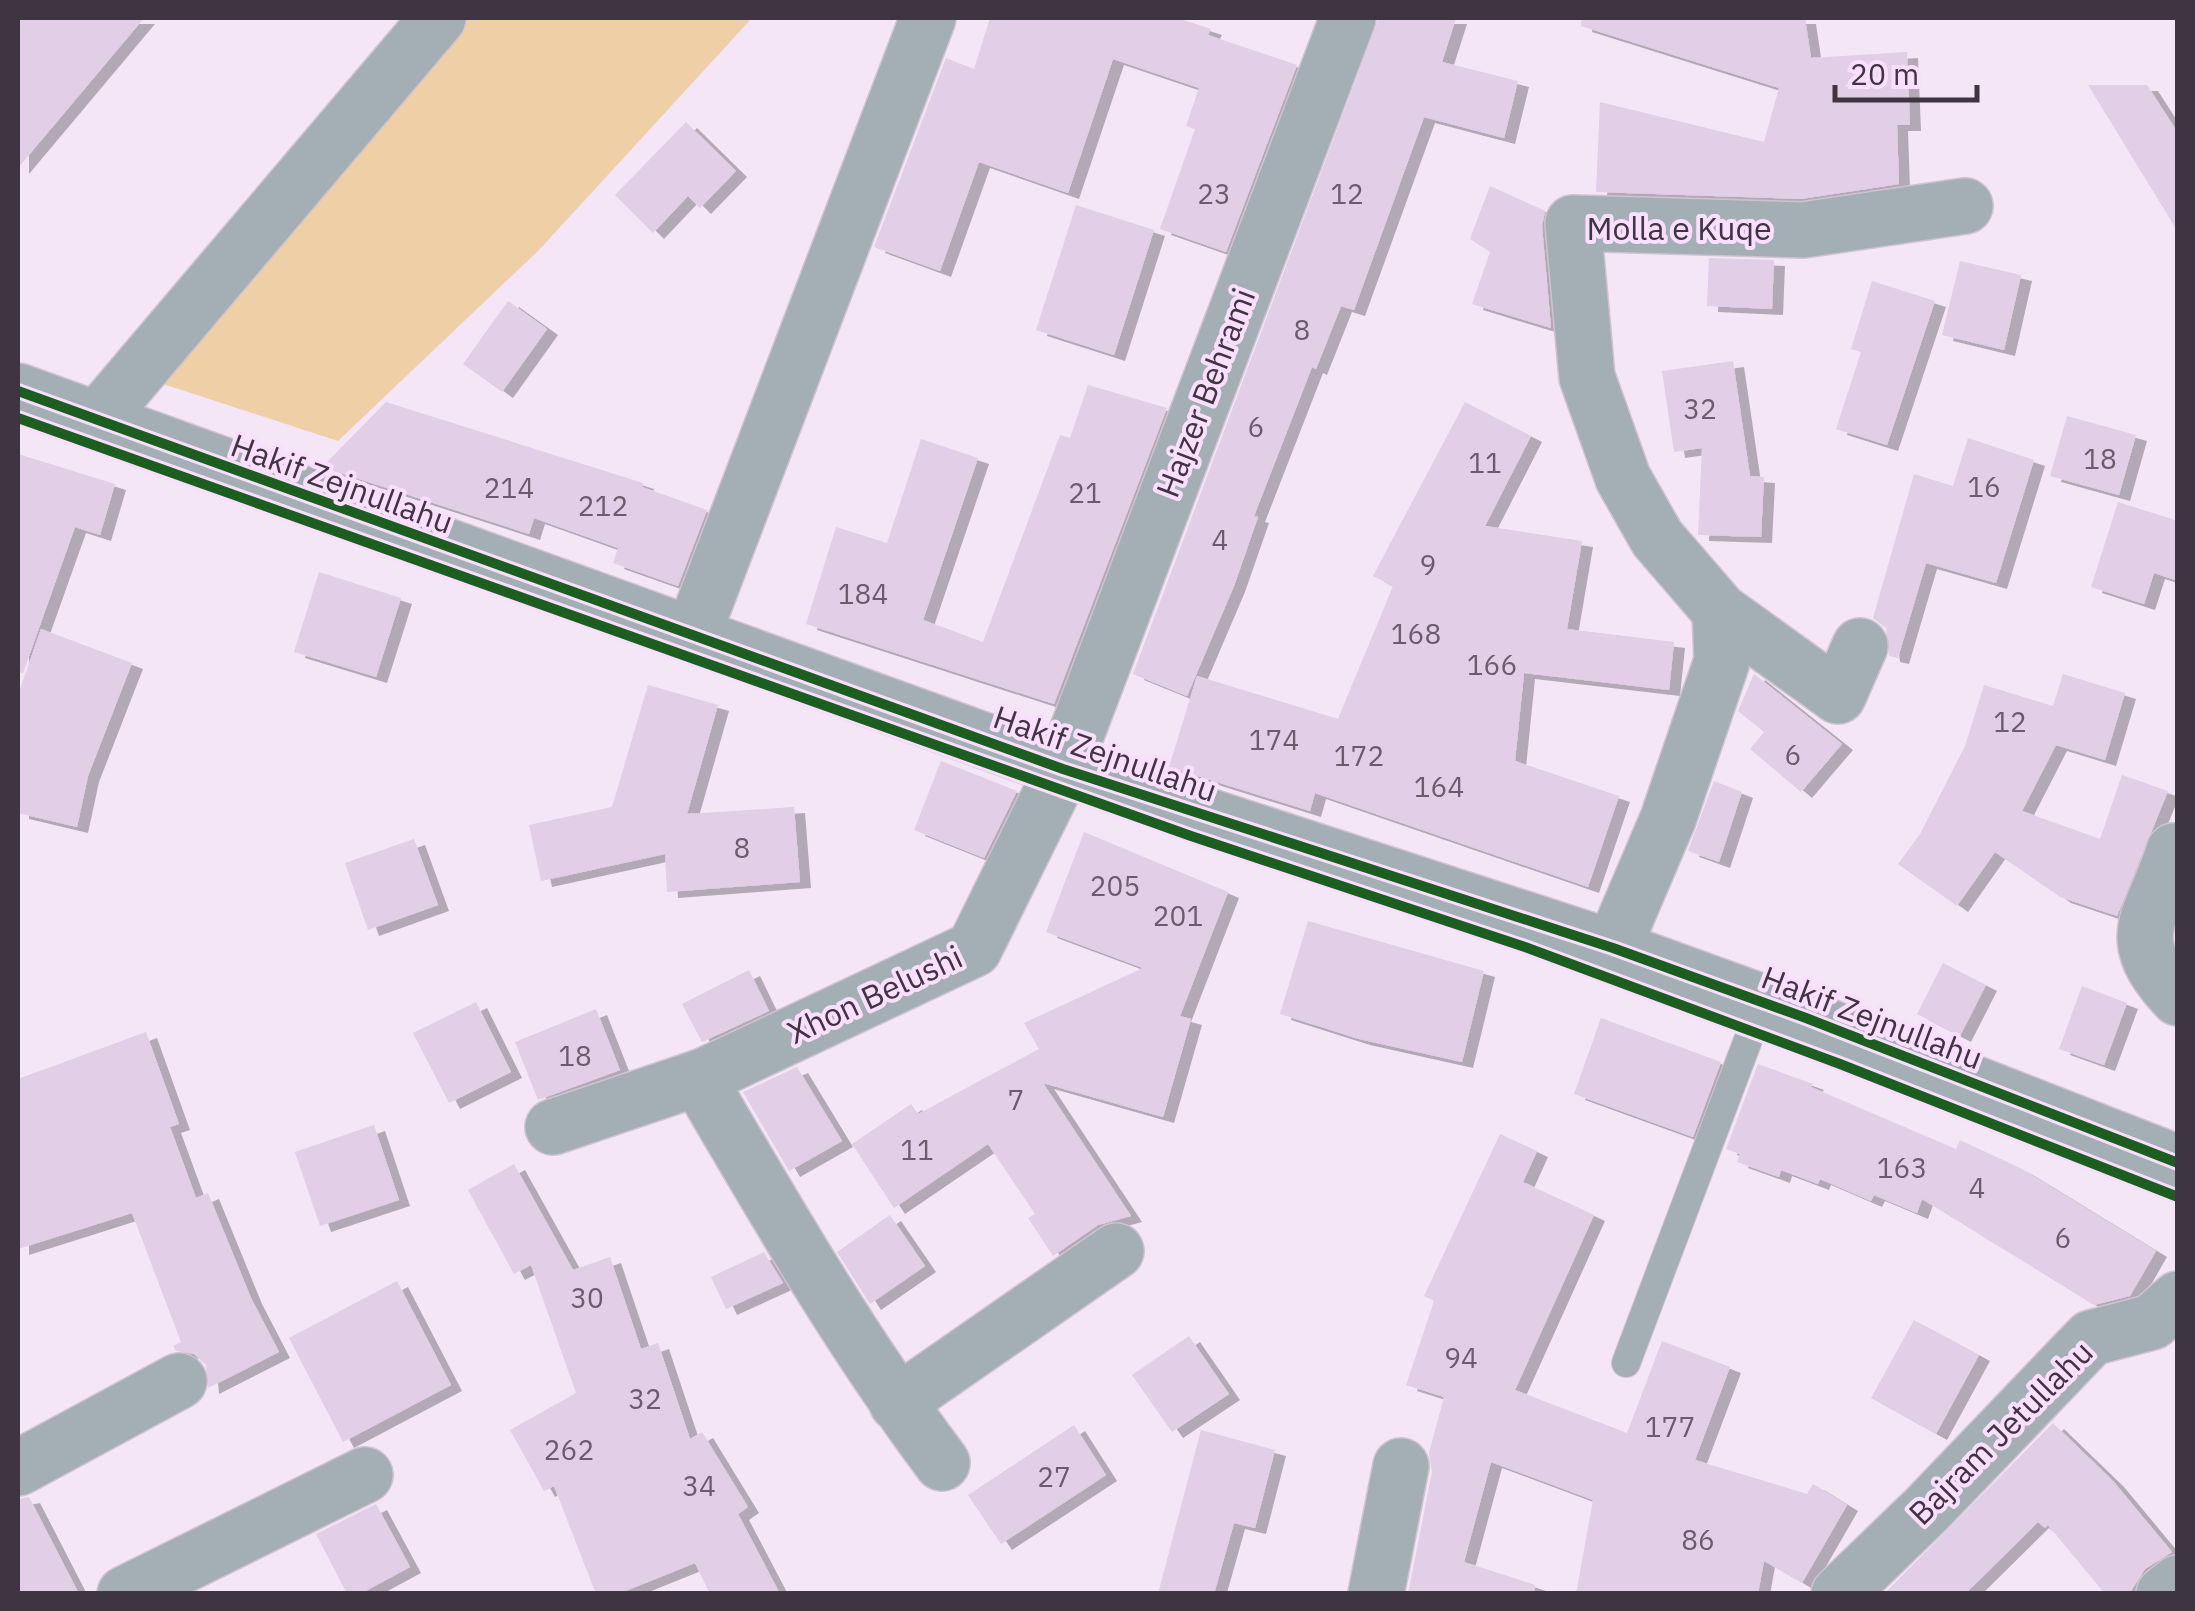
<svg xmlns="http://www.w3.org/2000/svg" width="2195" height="1611" font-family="'IBM Plex Sans',sans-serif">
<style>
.green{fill:#efcfa6}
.building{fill:#e2cee6;filter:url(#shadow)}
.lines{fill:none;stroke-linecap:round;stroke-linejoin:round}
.lane-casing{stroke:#cfc3d1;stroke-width:30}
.street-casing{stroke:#cfc3d1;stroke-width:58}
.lane{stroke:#a3aeb5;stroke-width:28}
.street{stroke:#a3aeb5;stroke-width:55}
.cycleway-casing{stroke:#fadefe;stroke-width:16}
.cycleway{stroke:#1b5e20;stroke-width:10}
.labels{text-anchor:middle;stroke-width:8;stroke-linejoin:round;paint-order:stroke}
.number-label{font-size:28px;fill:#6a5c6c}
.street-label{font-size:32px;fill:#3f3441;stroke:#fadefe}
</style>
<defs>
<filter id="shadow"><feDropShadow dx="11" dy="6" stdDeviation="0" flood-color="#0004"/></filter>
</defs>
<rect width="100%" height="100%" fill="#f4e5f7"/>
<path class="green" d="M 459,18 L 752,18 L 539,250 L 338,441 L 148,379 Z"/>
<g class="building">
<path d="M 18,18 L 144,18 L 18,168 Z"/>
<path d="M 990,18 L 1177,18 L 1211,29 L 1208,35 L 1297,65 L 1226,252 L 1160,229 L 1195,129 L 1186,126 L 1199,88 L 1113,59 L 1068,193 L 979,162 L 940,271 L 874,247 L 946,58 L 974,69 Z"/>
<path d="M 1379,18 L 1456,18 L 1442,62 L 1518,81 L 1504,138 L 1424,117 L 1354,310 L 1341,306 L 1316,369 L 1312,367 L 1254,516 L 1258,517 L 1234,586 L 1187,696 L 1133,674 Z"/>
<path d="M 1582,18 L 1805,18 L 1811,58 L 1907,52 L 1910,125 L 1897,125 L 1899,184 L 1801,199 L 1596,192 L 1600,102 L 1764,142 L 1779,88 L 1581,26 Z"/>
<path d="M 2088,85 L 2147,85 L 2178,133 L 2178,232 Z"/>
<path d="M 686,122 L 736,171 L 700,208 L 688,196 L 653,233 L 615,195 Z"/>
<path d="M 1490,186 L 1545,211 L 1542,226 L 1551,328 L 1472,304 L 1490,252 L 1470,239 Z"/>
<path d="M 1076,205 L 1154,230 L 1114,355 L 1036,330 Z"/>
<path d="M 1709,258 L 1774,260 L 1772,309 L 1707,306 Z"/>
<path d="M 1960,261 L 2021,275 L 2004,350 L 1942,335 Z"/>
<path d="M 1872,281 L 1935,301 L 1887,445 L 1836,429 L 1861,352 L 1851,349 Z"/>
<path d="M 508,301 L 547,329 L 502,392 L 463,364 Z"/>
<path d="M 1733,361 L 1750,476 L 1764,477 L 1761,537 L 1698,535 L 1702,448 L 1674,452 L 1662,371 Z"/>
<path d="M 1088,385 L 1167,408 L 1054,704 L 806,624 L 836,527 L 887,543 L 921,439 L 978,458 L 923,620 L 983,642 L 1060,435 L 1070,438 Z"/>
<path d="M 386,402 L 643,483 L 642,487 L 707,510 L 678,586 L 613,563 L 618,548 L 534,518 L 529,534 L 322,467 Z"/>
<path d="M 1465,402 L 1531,436 L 1485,526 L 1582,541 L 1567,629 L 1674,642 L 1669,690 L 1524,673 L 1515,761 L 1619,796 L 1588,887 L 1315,793 L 1310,811 L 1169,767 L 1197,676 L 1338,719 L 1393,586 L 1373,576 Z"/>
<path d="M 2067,416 L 2136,435 L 2119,495 L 2050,476 Z"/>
<path d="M 1968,438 L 2034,460 L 1996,583 L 1926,563 L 1898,658 L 1889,656 L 1886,628 L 1873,618 L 1914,474 L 1953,486 Z"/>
<path d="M 18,454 L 115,484 L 100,535 L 75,527 L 23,673 L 18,672 Z"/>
<path d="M 2118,502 L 2178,521 L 2178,581 L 2154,573 L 2144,604 L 2091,587 Z"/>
<path d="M 319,572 L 401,598 L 376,677 L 294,652 Z"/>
<path d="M 41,629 L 132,663 L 88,776 L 77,827 L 18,813 L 18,695 Z"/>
<path d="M 1754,674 L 1842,744 L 1801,792 L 1750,749 L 1764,732 L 1738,711 Z"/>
<path d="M 2063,674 L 2125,693 L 2105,760 L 2056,745 L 2022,811 L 2100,839 L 2122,775 L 2168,791 L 2117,916 L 2060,897 L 1995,852 L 1957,906 L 1898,864 L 1920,834 L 1965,746 L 1984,685 L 2053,706 Z"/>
<path d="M 648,685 L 718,705 L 687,814 L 794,807 L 800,882 L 667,892 L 665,854 L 541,881 L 529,825 L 612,807 Z"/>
<path d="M 941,761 L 1017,791 L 984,858 L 914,830 Z"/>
<path d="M 1714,781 L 1742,792 L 1719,862 L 1688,851 Z"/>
<path d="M 1084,832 L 1228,892 L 1180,1016 L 1191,1019 L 1163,1117 L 1043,1083 L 1131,1216 L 1098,1225 L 1053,1256 L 1028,1218 L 1035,1214 L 988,1144 L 894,1208 L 852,1144 L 911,1104 L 918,1114 L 1039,1049 L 1024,1023 L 1143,968 L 1046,932 Z"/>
<path d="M 414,839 L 438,905 L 368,930 L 345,863 Z"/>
<path d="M 1308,921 L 1484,971 L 1462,1062 L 1359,1039 L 1280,1014 Z"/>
<path d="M 1943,963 L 1986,985 L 1960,1036 L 1917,1014 Z"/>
<path d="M 749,970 L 769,1011 L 702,1042 L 682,1004 Z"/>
<path d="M 2082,986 L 2127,1003 L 2104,1065 L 2059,1049 Z"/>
<path d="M 476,1002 L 511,1072 L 449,1103 L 413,1033 Z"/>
<path d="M 596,1009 L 620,1070 L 538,1100 L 515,1042 Z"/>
<path d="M 1601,1018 L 1721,1062 L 1693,1137 L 1574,1094 Z"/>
<path d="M 146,1032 L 179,1124 L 170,1127 L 196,1198 L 208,1193 L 251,1298 L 279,1352 L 208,1388 L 206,1365 L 194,1354 L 176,1351 L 173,1346 L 181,1342 L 132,1213 L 18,1249 L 18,1079 Z"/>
<path d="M 1758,1064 L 1813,1084 L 1811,1087 L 1956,1149 L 1960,1140 L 2022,1169 L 2156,1251 L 2130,1296 L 2094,1305 L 1922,1199 L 1917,1213 L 1874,1195 L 1871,1201 L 1820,1179 L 1818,1184 L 1781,1170 L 1779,1177 L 1737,1162 L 1740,1154 L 1726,1149 Z"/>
<path d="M 797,1067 L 842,1141 L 789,1171 L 743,1092 Z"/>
<path d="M 374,1125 L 399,1200 L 320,1226 L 295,1152 Z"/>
<path d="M 1500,1134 L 1537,1151 L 1523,1182 L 1594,1215 L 1515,1390 L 1627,1433 L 1662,1341 L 1730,1367 L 1695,1460 L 1807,1494 L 1813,1484 L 1847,1505 L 1802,1583 L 1764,1561 L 1758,1594 L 1576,1594 L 1593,1500 L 1491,1462 L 1464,1562 L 1535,1585 L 1534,1594 L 1408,1594 L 1432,1472 L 1429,1453 L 1444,1397 L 1406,1385 L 1434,1301 L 1424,1296 Z"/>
<path d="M 514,1164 L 573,1270 L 610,1257 L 641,1349 L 658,1343 L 690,1439 L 702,1432 L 748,1507 L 738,1514 L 780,1594 L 710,1594 L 695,1563 L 618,1594 L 596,1594 L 554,1486 L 544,1491 L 510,1430 L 576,1393 L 531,1265 L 514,1274 L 468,1190 Z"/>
<path d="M 890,1215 L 925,1266 L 870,1304 L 837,1252 Z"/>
<path d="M 764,1252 L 783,1283 L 726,1309 L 711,1277 Z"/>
<path d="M 397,1281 L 451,1385 L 343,1442 L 289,1338 Z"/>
<path d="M 1914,1320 L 1979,1355 L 1936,1434 L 1871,1398 Z"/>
<path d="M 1189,1336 L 1229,1394 L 1172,1432 L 1132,1375 Z"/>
<path d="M 2053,1423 L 2113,1481 L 2172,1552 L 2145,1569 L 2129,1594 L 2105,1594 L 2048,1525 L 2045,1528 L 2038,1522 L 1965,1594 L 1884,1594 Z"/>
<path d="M 1074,1425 L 1106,1475 L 1001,1544 L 968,1495 Z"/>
<path d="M 1201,1430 L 1275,1450 L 1255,1528 L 1234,1523 L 1214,1594 L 1158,1594 Z"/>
<path d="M 29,1497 L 79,1594 L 18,1594 L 18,1499 Z"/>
<path d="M 376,1504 L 410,1567 L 360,1594 L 347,1594 L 316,1534 Z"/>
</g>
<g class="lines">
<g class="lane-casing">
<path id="lane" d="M 1626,1363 L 1762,1003"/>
</g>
<g class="street-casing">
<g id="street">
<path d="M 18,391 L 1063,769 L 1613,948 L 1806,1018 L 2178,1163"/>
<path d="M 96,421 L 438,18"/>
<path d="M 693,634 L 928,18"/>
<path d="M 1860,646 L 1838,696 L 1720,611 L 1657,538 L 1623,478 L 1587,377 L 1573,223 L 1803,230 L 1965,206"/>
<path d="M 2174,851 C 2152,921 2120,936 2178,998"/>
<path d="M 1613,948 L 1668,819 L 1722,661 L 1720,611"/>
<path d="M 704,1076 L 709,1097 C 782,1222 855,1347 942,1463"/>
<path d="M 553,1127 L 704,1076 L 974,949 L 1063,769 L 1348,18"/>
<path d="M 897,1403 L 1116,1251"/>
<path d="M 18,1468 L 179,1381"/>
<path d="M 125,1594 L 365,1475"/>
<path d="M 1376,1594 L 1401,1466"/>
<path d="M 1839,1594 L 1927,1509 L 2091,1338 L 2152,1322 L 2178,1299"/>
<path d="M 2164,1594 L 2178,1583"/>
</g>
</g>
<use href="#lane" class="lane"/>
<use href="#street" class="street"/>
<g class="cycleway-casing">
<g id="cycleway">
<path d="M 18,391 L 1063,769 L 1613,948 L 1806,1018 L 2178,1163"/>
<path d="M 18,418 L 1191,836 L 1525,947 L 1840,1064 L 2178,1197"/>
</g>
</g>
<use href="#cycleway" class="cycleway"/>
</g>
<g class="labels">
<g class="number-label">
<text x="1214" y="204">23</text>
<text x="1347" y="204">12</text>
<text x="1302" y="340">8</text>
<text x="1700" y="419">32</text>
<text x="1256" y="437">6</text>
<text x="2100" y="469">18</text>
<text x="1485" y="473">11</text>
<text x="1984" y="497">16</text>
<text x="509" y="498">214</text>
<text x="1085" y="503">21</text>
<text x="603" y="516">212</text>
<text x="1220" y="550">4</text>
<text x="1428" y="575">9</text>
<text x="863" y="604">184</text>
<text x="1416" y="644">168</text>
<text x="1492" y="675">166</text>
<text x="2010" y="732">12</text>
<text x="1274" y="750">174</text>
<text x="1793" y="765">6</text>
<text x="1359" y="766">172</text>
<text x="1439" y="797">164</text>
<text x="742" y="858">8</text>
<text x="1115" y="896">205</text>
<text x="1178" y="926">201</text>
<text x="575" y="1066">18</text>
<text x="1016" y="1110">7</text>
<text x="917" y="1160">11</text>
<text x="1902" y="1178">163</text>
<text x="1977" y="1198">4</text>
<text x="2063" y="1248">6</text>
<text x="587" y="1308">30</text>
<text x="1461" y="1368">94</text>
<text x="645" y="1409">32</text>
<text x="1670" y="1437">177</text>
<text x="569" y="1460">262</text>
<text x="1054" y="1487">27</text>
<text x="699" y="1496">34</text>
<text x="1698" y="1550">86</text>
</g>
<g class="street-label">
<text x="1679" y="240">Molla e Kuqe</text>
<text transform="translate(1206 393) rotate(-69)" y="11">Hajzer Behrami</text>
<text transform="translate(342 484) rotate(20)" y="11">Hakif Zejnullahu</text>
<text transform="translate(1105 754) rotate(19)" y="11">Hakif Zejnullahu</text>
<text transform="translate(875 995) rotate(-25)" y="11">Xhon Belushi</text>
<text transform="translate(1872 1018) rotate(21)" y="11">Hakif Zejnullahu</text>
<text transform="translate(2001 1433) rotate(-45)" y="11">Bajram Jetullahu</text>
</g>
</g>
<rect width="2195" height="1611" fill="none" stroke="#3f3441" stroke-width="40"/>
<path d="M1835 85v15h142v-15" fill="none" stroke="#3f3441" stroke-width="5"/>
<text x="1850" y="85" font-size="30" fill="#3f3441" stroke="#fadefe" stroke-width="8" paint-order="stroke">20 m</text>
</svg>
